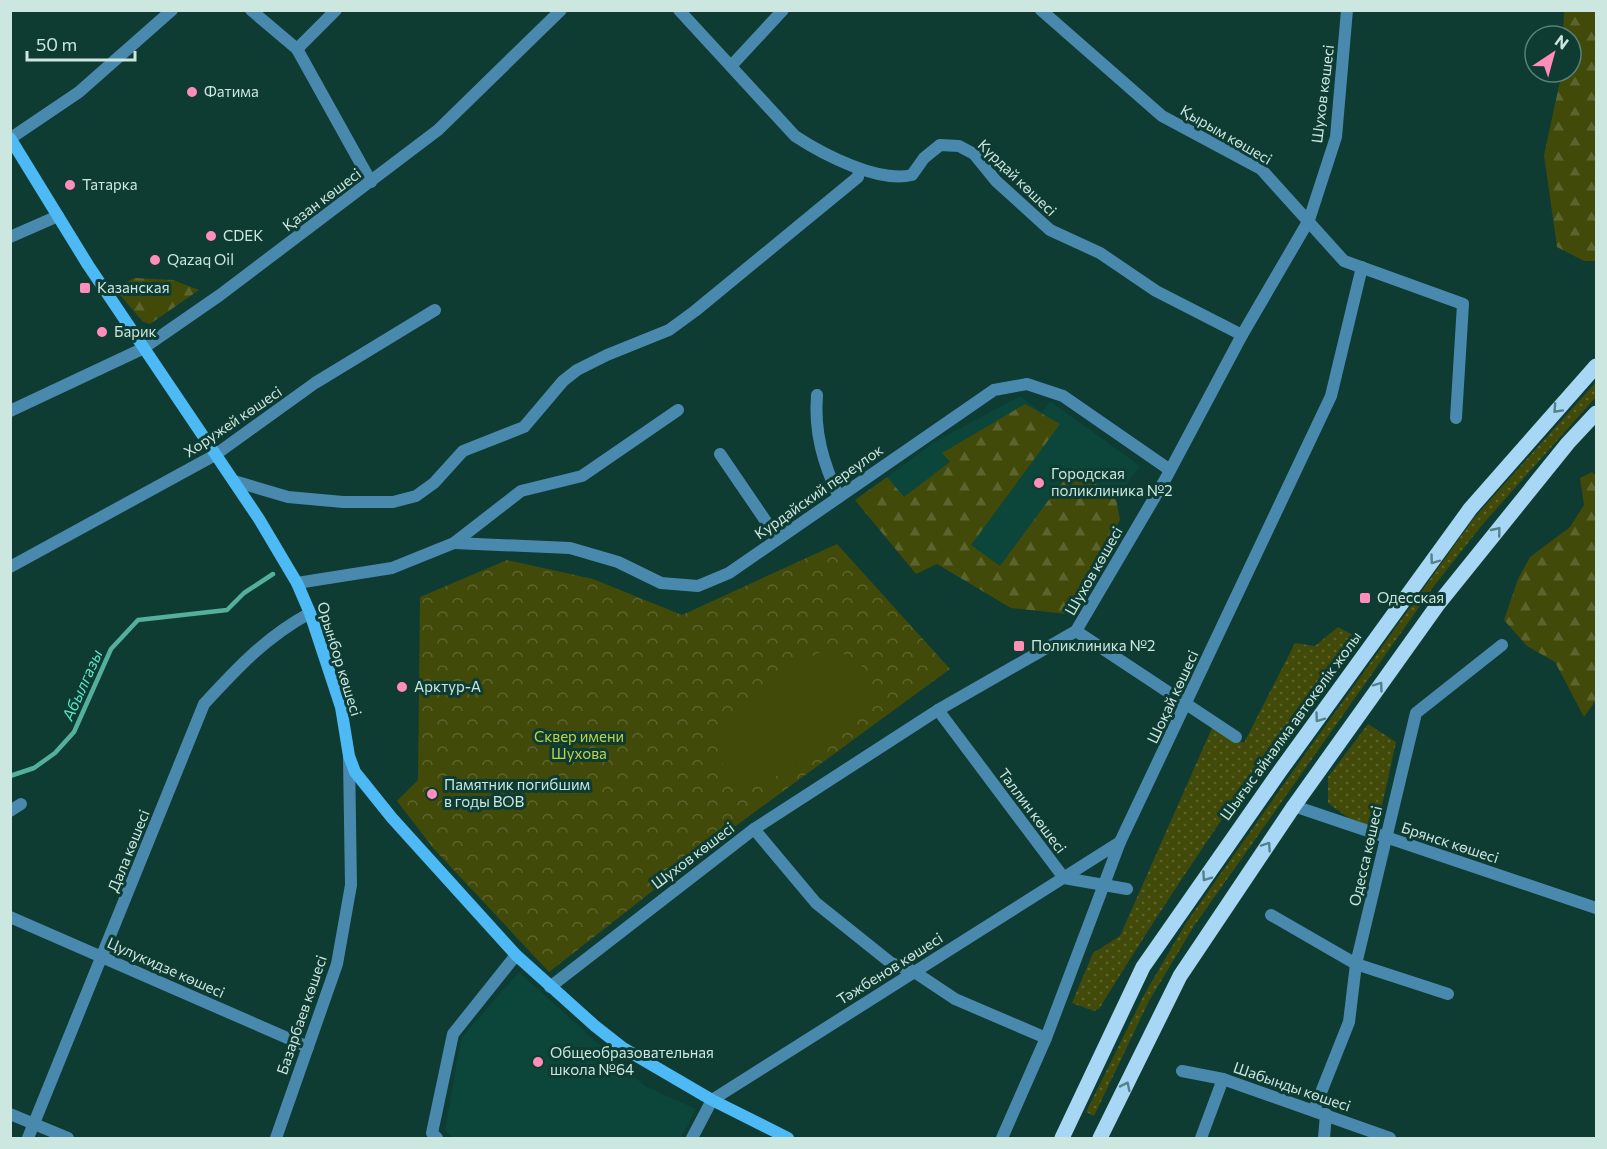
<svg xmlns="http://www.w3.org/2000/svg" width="1607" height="1149" font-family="Commissioner,sans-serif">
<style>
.built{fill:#0c453a}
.grass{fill:url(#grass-dots)}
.forest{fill:url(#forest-firs)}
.park{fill:url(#park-crowns)}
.pitch{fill:#424a0a}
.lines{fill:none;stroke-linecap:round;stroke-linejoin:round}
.stream{stroke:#54af9d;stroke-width:4.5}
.minor{stroke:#4a89ae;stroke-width:12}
.tertiary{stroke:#4a89ae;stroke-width:12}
.secondary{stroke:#4db9f5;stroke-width:12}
.primary{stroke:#a8d7f5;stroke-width:15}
.oneway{stroke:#53818a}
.poi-dot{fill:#ff8eb9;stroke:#0e3b32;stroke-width:2}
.labels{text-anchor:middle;stroke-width:6;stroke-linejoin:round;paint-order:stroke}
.poi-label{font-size:15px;fill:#cbe7df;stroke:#0e3b32;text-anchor:start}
.street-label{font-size:15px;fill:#cbe7df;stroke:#0e3b32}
.park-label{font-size:15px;fill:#c1d348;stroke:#0e3b32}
.water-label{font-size:16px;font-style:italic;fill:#5ae7ca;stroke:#0e3b32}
</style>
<defs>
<pattern id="grass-dots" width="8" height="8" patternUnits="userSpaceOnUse" patternTransform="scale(1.5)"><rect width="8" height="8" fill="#424a0a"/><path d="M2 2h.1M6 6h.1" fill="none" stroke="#5c642d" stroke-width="1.8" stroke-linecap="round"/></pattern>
<pattern id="forest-firs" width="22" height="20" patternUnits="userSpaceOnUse" patternTransform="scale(1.5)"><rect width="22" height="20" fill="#424a0a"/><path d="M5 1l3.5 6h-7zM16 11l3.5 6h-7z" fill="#5c642d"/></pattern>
<pattern id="park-crowns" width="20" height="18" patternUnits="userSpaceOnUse" patternTransform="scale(1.5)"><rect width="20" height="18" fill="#424a0a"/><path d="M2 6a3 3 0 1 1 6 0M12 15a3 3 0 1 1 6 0" fill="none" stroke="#5c642d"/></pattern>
</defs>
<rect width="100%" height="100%" fill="#0e3b32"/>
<g class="built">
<path d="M 1020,396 L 1042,412 L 1050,401 L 1140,466 L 1116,499 L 1032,596 L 1011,608 L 890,536 L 870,507 L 887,477 L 933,443 Z"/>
<path d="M 519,972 L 645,1086 L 696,1109 L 681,1138 L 453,1138 L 445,1130 L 461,1038 Z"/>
</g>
<g class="grass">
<path d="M 1596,382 L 1596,397 L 1482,525 L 1434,586 L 1194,926 L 1149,1001 L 1094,1116 L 1086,1112 L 1144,995 L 1186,923 L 1293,771 L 1474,518 Z"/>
<path d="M 1338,627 L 1353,635 C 1264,756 1178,880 1099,1009 L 1094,1011 L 1072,1003 L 1093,953 L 1120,936 L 1212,728 L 1244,743 L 1295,643 L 1315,646 Z"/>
<path d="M 1368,724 L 1396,742 L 1377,828 L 1350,819 L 1328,803 L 1328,777 Z"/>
</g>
<g class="forest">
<path d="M 1564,11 L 1596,11 L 1596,261 L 1584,261 L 1557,247 L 1544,155 L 1562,72 L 1571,72 L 1571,36 L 1563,36 Z"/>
<path d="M 134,278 L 173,280 L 199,290 L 150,324 L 143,322 L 115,289 Z"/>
<path d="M 1025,404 L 1060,424 L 971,545 L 1000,566 L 1073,467 L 1116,499 L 1120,520 L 1067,614 L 1011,608 L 937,564 L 916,574 L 855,500 L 887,477 L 904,497 L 950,462 L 942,453 Z"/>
<path d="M 1592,472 L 1596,476 L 1596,700 L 1584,717 L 1555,662 L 1527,646 L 1504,620 L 1518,579 L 1530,557 L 1570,527 L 1584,505 L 1580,478 Z"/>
</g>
<path class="park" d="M 837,544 L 950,669 L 737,825 L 549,972 L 434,849 L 397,801 L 418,780 L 420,597 L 507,560 L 593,579 L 682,615 Z"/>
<path class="pitch" d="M 836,650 C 869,667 875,673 869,710 L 765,784 L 739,782 L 723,765 L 715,740 L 729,718 L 817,653 Z"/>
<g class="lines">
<path class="stream" d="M 10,776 L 34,768 L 55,753 L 74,732 L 111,649 L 138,620 L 227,610 L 244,593 L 273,574"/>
<g class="minor">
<path d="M 251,10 L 297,49 L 371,182"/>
<path d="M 679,10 L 795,136 C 824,155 878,183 912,175 L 924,158 L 940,145 L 959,146 L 974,154 L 996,181 L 1050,230 L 1100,253 L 1156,291 L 1242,335"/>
<path d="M 1041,10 L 1162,116 L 1261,169 L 1344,261 L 1463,304 L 1456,418"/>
<path d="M 297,49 L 336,10"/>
<path d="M 732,65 L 783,10"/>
<path d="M 11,138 L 79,92 L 172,10"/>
<path d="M 10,237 L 58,216"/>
<path d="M 817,395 C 814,432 823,463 839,497"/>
<path d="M 10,411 L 142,349"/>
<path d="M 720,454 L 778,539"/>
<path d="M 234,481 L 288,497 L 343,502 L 393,502 L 416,496 L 434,483 L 463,451 L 524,427 L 563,381 L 577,370 L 607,355 L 669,330 L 695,311 L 858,177 L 859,169"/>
<path d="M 454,543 L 570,548 L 618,562 L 661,583 L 698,586 L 729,573 L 994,390 L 1027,384 L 1063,396 L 1170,470"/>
<path d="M 10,567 L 215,455 L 315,383 L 435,310"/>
<path d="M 297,583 L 392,568 L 454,543 L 521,491 L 582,476 L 678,410"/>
<path d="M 1076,631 L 1236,737"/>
<path d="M 938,710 L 1064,878 L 1127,889"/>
<path d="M 1294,806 L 1596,908"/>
<path d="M 10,811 L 21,804"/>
<path d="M 754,829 L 816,903 L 891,963 L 913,971 L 955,999 L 1046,1038"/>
<path d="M 1271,915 L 1356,964 L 1448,994"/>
<path d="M 10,917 L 308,1047"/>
<path d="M 550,987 L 754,829 L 938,710 L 1076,631 L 1166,478 L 1242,335 L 1309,220 L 1336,137 L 1347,10"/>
<path d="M 1182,1071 L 1223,1079 L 1390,1138"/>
<path d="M 1314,1110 L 1349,1022 L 1356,964 L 1416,713 L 1502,645"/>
<path d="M 10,1114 L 68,1138"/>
<path d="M 28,1138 L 204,704 C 238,667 266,637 310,613"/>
<path d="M 437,1138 L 432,1133 L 453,1034 L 516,955"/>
<path d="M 692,1138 L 712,1100 L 1120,842"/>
<path d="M 1002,1138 L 1046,1038 L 1120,842 L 1331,396 L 1362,267"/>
<path d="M 1201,1138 L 1223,1079"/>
<path d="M 1324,1138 L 1326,1114"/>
</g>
<g class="tertiary">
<path d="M 142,349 L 220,295 L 438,130 L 561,10"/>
<path d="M 276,1138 L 337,964 L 351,885 L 349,757"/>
</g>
<path class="secondary" d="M 10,138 L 88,265 L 259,519 L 297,583 L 310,613 L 341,707 L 349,756 L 355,772 L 392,818 L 516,955 L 595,1026 L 623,1048 L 712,1100 L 788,1138"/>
<g class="primary">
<path d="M 1062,1138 L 1143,967 L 1280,771 L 1470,509 L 1596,366"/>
<path d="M 1100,1138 L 1180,976 L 1294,806 L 1439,603 L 1568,443 L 1596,413"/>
</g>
</g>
<defs><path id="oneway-chevron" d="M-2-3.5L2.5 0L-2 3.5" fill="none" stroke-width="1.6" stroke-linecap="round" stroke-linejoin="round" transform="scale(1.5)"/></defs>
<g class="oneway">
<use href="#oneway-chevron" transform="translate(1557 409) rotate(133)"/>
<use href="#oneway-chevron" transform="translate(1497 531) rotate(-51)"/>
<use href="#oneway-chevron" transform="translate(1434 560) rotate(126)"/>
<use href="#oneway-chevron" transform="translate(1379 686) rotate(-54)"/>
<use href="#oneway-chevron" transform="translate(1319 718) rotate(126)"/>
<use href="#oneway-chevron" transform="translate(1267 846) rotate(-56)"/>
<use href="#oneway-chevron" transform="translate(1206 877) rotate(125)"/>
<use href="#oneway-chevron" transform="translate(1126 1086) rotate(-64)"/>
</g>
<g class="poi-dot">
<circle cx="192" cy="92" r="6"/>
<circle cx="70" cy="185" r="6"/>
<circle cx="211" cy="236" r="6"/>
<circle cx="155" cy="260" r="6"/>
<rect x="79" y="282" width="12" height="12" rx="3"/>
<circle cx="102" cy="332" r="6"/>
<circle cx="1039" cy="483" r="6"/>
<rect x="1359" y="592" width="12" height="12" rx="3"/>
<rect x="1013" y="640" width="12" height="12" rx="3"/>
<circle cx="402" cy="687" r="6"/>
<circle cx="432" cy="794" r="6"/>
<circle cx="538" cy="1062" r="6"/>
</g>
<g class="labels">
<g class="poi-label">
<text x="204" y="97">Фатима</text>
<text x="82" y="190">Татарка</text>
<text x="223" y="241">CDEK</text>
<text x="167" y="265">Qazaq Oil</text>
<text x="97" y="293">Казанская</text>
<text x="114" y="337">Барик</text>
<text x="1051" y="479">Городская<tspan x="1051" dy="17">поликлиника №2</tspan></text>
<text x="1377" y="603">Одесская</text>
<text x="1031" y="651">Поликлиника №2</text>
<text x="414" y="692">Арктур-А</text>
<text x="444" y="790">Памятник погибшим<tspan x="444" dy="17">в годы ВОВ</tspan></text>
<text x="550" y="1058">Общеобразовательная<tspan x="550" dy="17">школа №64</tspan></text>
</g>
<g class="street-label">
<text transform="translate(1323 94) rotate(-83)" y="5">Шухов көшесі</text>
<text transform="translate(1226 135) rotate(30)" y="5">Қырым көшесі</text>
<text transform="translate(1017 178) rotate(44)" y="5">Күрдай көшесі</text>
<text transform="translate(322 200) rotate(-37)" y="5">Қазан көшесі</text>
<text transform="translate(233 422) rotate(-34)" y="5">Хоружей көшесі</text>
<text transform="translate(819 492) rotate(-35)" y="5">Курдайский переулок</text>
<text transform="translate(1094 571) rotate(-60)" y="5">Шухов көшесі</text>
<text transform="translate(339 659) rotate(73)" y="5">Орынбор көшесі</text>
<text transform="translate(1173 697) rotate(-65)" y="5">Шоқай көшесі</text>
<text transform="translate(1291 726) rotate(-54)" y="5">Шығыс айналма автокөлік жолы</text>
<text transform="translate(1032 811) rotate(53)" y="5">Таллин көшесі</text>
<text transform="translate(1450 843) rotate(18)" y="5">Брянск көшесі</text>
<text transform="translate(129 851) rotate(-68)" y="5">Дала көшесі</text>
<text transform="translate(693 856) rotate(-37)" y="5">Шухов көшесі</text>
<text transform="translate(1366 856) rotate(-77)" y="5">Одесса көшесі</text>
<text transform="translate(166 968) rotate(24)" y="5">Цулукидзе көшесі</text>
<text transform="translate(890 969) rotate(-32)" y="5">Тәжбенов көшесі</text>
<text transform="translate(302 1015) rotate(-71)" y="5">Базарбаев көшесі</text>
<text transform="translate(1292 1087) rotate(19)" y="5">Шабынды көшесі</text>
</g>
<g class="park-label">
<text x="579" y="742">Сквер имени<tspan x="579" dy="17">Шухова</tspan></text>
</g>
<g class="water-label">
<text transform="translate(82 685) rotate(-66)" y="6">Абылгазы</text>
</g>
</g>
<rect width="1607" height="1149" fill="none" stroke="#cbe7df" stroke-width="24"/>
<g transform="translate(1553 54) rotate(36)"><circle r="28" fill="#0e3b32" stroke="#5a8077" stroke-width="1.5"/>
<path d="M0-4.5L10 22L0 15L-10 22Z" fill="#ff8eb9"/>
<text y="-9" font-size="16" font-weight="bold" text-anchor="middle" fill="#cbe7df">N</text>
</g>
<path d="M27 51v9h108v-9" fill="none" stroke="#cbe7df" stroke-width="3"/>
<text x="36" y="51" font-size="18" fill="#cbe7df" stroke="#0e3b32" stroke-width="4.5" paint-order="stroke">50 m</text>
</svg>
